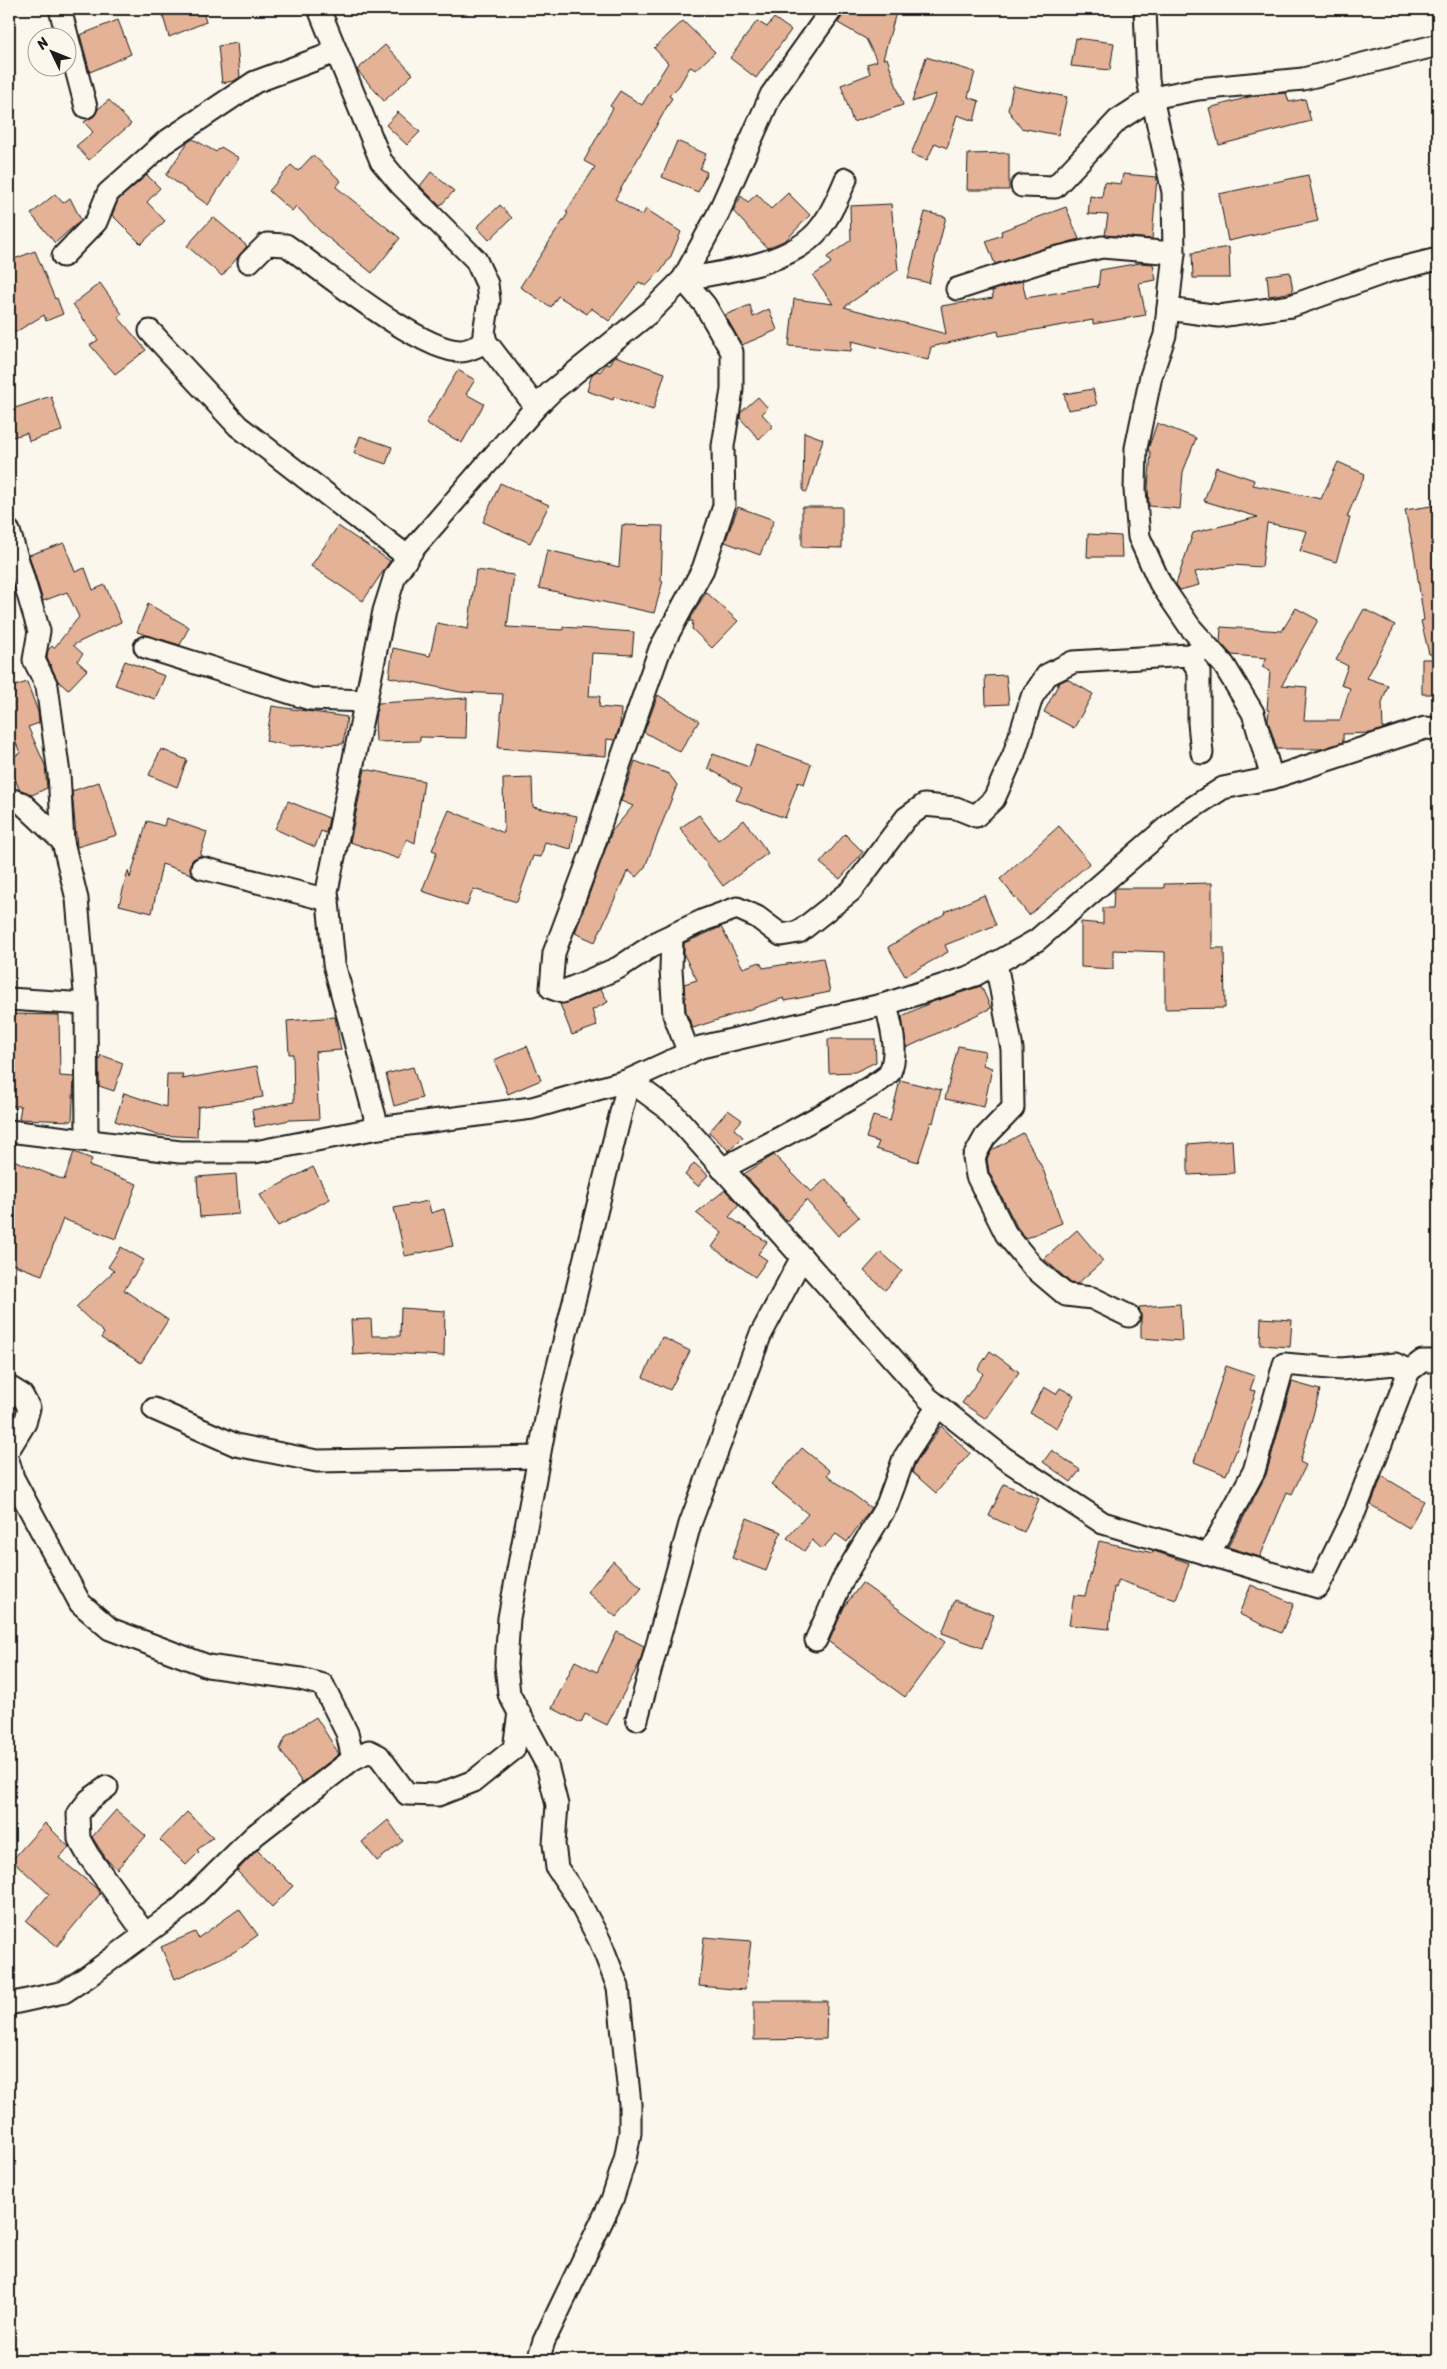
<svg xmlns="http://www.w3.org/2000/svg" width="1447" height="2369" font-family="Sriracha,sans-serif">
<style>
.building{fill:#e4b297;stroke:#1c1c1c}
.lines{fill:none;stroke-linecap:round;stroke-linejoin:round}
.minor-casing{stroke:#1c1c1c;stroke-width:25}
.minor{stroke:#fbf7ec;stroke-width:21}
</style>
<rect width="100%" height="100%" fill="#fbf7ec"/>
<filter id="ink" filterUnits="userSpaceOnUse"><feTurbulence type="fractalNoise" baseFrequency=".02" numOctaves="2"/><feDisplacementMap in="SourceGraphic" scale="10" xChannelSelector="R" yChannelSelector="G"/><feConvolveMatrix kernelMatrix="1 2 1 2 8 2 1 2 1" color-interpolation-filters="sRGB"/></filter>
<g filter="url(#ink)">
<g class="building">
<path d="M 161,9 L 202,9 L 206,22 L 169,37 Z"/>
<path d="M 847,9 L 897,9 L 883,59 L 887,58 L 903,105 L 853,122 L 841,85 L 870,74 L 867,64 L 877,61 L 866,39 L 838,23 Z"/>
<path d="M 774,18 L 791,30 L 756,78 L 730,58 L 757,21 L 767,27 Z"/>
<path d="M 118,20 L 131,54 L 90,72 L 80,35 Z"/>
<path d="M 683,21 L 715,52 L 696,70 L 690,67 L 679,86 L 669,96 L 672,98 L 615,199 L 642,216 L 646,209 L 681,232 L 671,256 L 661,271 L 646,286 L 639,282 L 609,321 L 591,308 L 587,314 L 558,296 L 551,307 L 520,287 L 568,213 L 566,212 L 595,167 L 584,161 L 613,108 L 610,106 L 620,91 L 642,105 L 668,63 L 654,48 Z"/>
<path d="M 1076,38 L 1114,43 L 1110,70 L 1071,66 Z"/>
<path d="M 237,43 L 240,77 L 234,81 L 222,83 L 218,46 Z"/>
<path d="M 385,45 L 413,74 L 384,101 L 357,70 Z"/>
<path d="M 926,57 L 975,72 L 968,97 L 979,101 L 974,121 L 957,115 L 947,148 L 935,143 L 927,160 L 911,154 L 936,94 L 912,102 Z"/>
<path d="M 1013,86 L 1067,97 L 1058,135 L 1021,128 L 1008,110 Z"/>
<path d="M 1286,93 L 1289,102 L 1305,99 L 1311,121 L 1219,145 L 1209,108 L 1253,96 Z"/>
<path d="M 109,100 L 131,124 L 89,160 L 76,146 L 93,132 L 84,122 L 94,116 L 98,109 Z"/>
<path d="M 398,112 L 420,132 L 407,145 L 386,125 Z"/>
<path d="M 193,139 L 216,152 L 221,147 L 239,158 L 208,205 L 166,175 L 188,142 Z"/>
<path d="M 677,141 L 706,154 L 700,169 L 707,172 L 698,192 L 662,177 Z"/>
<path d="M 1009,153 L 1009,190 L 967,190 L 968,154 Z"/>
<path d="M 313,155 L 341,181 L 336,187 L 400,238 L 372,273 L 321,232 L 296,206 L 292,211 L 269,191 L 291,165 L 298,171 Z"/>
<path d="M 431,172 L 454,191 L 440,206 L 420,186 Z"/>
<path d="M 1123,174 L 1157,177 L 1152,239 L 1105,235 L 1108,215 L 1088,214 L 1090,196 L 1102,198 L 1104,182 L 1121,184 Z"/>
<path d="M 147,175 L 160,188 L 147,202 L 165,221 L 141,244 L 112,215 L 118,200 Z"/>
<path d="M 1308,175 L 1318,221 L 1228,241 L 1219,194 Z"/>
<path d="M 788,193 L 810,215 L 786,240 L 767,248 L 733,211 L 741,196 L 748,202 L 757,194 L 771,209 Z"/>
<path d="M 55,194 L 63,203 L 70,198 L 81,220 L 55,243 L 31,214 Z"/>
<path d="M 891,204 L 898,270 L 844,307 L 946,334 L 941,306 L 993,298 L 992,291 L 1022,281 L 1026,298 L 1097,286 L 1098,288 L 1100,270 L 1140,263 L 1153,264 L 1156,280 L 1139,283 L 1146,315 L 1093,324 L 1093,320 L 999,336 L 998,331 L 931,347 L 928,360 L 852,341 L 851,351 L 789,346 L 794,299 L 833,304 L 813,276 L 831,263 L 827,257 L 851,240 L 850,206 Z"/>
<path d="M 500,205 L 512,218 L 489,240 L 477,227 Z"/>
<path d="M 1066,207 L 1079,239 L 995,264 L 986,241 L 1002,235 L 1001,231 Z"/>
<path d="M 925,212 L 946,217 L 929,283 L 908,278 Z"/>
<path d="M 213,217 L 247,246 L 222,276 L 187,246 Z"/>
<path d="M 1229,247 L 1230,278 L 1193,278 L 1192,253 Z"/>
<path d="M 35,251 L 55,299 L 57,298 L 63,314 L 46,321 L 44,315 L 9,336 L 9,261 Z"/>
<path d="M 1290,272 L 1293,292 L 1269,296 L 1267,275 Z"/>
<path d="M 100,283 L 122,314 L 118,317 L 146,350 L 115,374 L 90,345 L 98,340 L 73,304 Z"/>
<path d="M 750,305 L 753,317 L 769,309 L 777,330 L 742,345 L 725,315 Z"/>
<path d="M 615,356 L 665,373 L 653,410 L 614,397 L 613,400 L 587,391 L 592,374 L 597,371 L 600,372 L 606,364 L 610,365 Z"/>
<path d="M 458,370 L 475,380 L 466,394 L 484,404 L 462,443 L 426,423 Z"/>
<path d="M 1093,389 L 1097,405 L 1068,410 L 1064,394 Z"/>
<path d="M 51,396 L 62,431 L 29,441 L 27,433 L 9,438 L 9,410 Z"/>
<path d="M 758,397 L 768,408 L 762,414 L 773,426 L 759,439 L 740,418 L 741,412 Z"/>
<path d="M 1157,423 L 1196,438 L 1183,472 L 1180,509 L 1149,506 L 1148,487 L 1151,454 L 1148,449 Z"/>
<path d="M 804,432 L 823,439 L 807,492 L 803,491 Z"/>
<path d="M 360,436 L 392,447 L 386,464 L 354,453 Z"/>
<path d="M 1338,462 L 1365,474 L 1347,517 L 1350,518 L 1336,562 L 1300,551 L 1307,531 L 1267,523 L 1262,567 L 1232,565 L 1195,572 L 1199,585 L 1180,590 L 1176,584 L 1193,533 L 1258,517 L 1204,501 L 1216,467 L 1254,480 L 1253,485 L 1321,499 Z"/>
<path d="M 500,483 L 549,505 L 530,543 L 483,522 Z"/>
<path d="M 1438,505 L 1438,694 L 1422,694 L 1422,659 L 1433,659 L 1431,654 L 1429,654 L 1421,621 L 1424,620 L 1414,552 L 1405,510 Z"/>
<path d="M 738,507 L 774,520 L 760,555 L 725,542 Z"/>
<path d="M 802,507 L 842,507 L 842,548 L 802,547 Z"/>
<path d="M 622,525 L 663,526 L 661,581 L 663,581 L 654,613 L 539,588 L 547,550 L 619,567 Z"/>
<path d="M 338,526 L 390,561 L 363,601 L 311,566 Z"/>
<path d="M 1088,534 L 1121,536 L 1122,557 L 1087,557 Z"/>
<path d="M 64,543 L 75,572 L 85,568 L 93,590 L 105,585 L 121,622 L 73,645 L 83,654 L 77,661 L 87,670 L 68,690 L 58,681 L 47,658 L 48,650 L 52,646 L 54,648 L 79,617 L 67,592 L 43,601 L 29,555 Z"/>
<path d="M 476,570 L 514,575 L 507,627 L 563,630 L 563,627 L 634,632 L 632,655 L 592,653 L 589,696 L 600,696 L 599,707 L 621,709 L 620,726 L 615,740 L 607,739 L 606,756 L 498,748 L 503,694 L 460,692 L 389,677 L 393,648 L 430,656 L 437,623 L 468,629 Z"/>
<path d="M 706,592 L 738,621 L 712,648 L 692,629 L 693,621 L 689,621 Z"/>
<path d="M 148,604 L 189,627 L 180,645 L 137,632 Z"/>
<path d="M 1296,608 L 1318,620 L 1282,685 L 1307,687 L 1304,720 L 1340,720 L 1350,688 L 1341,685 L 1348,666 L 1336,660 L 1364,609 L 1395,625 L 1367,678 L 1388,685 L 1382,703 L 1383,729 L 1371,733 L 1343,734 L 1343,742 L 1322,749 L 1277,749 L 1268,721 L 1269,710 L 1267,710 L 1270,671 L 1262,667 L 1267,658 L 1232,655 L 1220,642 L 1221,627 L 1282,631 Z"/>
<path d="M 125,661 L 165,676 L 155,699 L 115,685 Z"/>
<path d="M 1006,675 L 1009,704 L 986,705 L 985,676 Z"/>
<path d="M 1067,679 L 1093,694 L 1074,728 L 1044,712 L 1059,683 Z"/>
<path d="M 27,682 L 38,712 L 39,723 L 28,727 L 45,765 L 47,788 L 32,795 L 19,789 L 9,763 L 9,759 L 20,753 L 9,726 L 9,688 Z"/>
<path d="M 658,695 L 699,721 L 680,752 L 644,732 Z"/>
<path d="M 467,698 L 466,738 L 420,737 L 420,741 L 376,742 L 375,719 L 378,703 Z"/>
<path d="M 272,706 L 347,717 L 343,744 L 291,746 L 266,741 Z"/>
<path d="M 757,745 L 811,764 L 804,784 L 798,782 L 785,818 L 736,800 L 742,788 L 708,768 L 713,754 L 749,767 Z"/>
<path d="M 161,749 L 187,760 L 177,787 L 149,775 Z"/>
<path d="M 635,761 L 669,774 L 677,785 L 645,867 L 636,877 L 628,870 L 595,942 L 575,933 L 612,831 L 633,806 L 621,801 Z"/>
<path d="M 365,769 L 424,781 L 415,843 L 407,839 L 399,859 L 350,842 Z"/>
<path d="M 532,778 L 533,807 L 577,816 L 571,849 L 545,842 L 541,857 L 533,856 L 517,902 L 473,889 L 467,906 L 422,891 L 437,852 L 432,850 L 449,810 L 504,833 L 503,779 Z"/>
<path d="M 99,782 L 117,835 L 77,847 L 72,791 Z"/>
<path d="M 288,801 L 329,818 L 326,833 L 321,831 L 315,847 L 275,829 Z"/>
<path d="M 699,815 L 718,840 L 744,820 L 768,853 L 723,886 L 680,828 Z"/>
<path d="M 166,818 L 207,832 L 200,856 L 193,859 L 190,864 L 191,874 L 162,864 L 152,913 L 119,905 L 128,871 L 130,878 L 147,821 L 164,826 Z"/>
<path d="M 1059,826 L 1090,863 L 1029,915 L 1000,879 Z"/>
<path d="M 845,834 L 863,852 L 840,879 L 820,863 Z"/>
<path d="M 1212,883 L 1212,948 L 1224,948 L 1225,1008 L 1165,1009 L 1165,952 L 1113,950 L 1113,969 L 1081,967 L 1081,922 L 1103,924 L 1103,908 L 1113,908 L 1114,890 L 1117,888 L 1164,888 L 1164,884 Z"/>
<path d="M 984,895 L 996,925 L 945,945 L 948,952 L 905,976 L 888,947 L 946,913 L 945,912 Z"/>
<path d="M 721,927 L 743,968 L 760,962 L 763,968 L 823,958 L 830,992 L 785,1001 L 784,998 L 693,1028 L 686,1012 L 684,984 L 697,980 L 684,955 L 684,943 Z"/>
<path d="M 981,986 L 991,1008 L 906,1048 L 902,1016 L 932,1002 Z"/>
<path d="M 601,989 L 608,1002 L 592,1010 L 597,1026 L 572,1035 L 560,1004 L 567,1003 Z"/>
<path d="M 9,1014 L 59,1015 L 60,1076 L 74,1077 L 72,1121 L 19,1119 L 21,1106 L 9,1106 Z"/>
<path d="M 335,1017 L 341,1050 L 315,1052 L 319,1119 L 290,1120 L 255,1127 L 252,1110 L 294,1102 L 293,1054 L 289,1054 L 287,1021 Z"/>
<path d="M 828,1039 L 875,1039 L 876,1062 L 855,1072 L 829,1073 Z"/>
<path d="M 527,1046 L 541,1080 L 508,1094 L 494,1060 Z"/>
<path d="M 958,1046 L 985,1051 L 983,1065 L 992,1068 L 984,1107 L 945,1099 Z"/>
<path d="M 101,1055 L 123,1063 L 114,1091 L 99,1086 L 99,1061 Z"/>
<path d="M 257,1066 L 263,1097 L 198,1107 L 197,1137 L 157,1135 L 115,1121 L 124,1093 L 166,1107 L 167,1074 L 183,1074 L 182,1079 Z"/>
<path d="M 413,1067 L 422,1098 L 394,1106 L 386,1074 Z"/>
<path d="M 900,1080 L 941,1090 L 933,1123 L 931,1122 L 918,1162 L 876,1149 L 879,1142 L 866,1138 L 873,1116 L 890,1121 Z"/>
<path d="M 728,1110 L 742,1120 L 734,1129 L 743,1137 L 729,1151 L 709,1132 Z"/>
<path d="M 1023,1133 L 1043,1169 L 1062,1223 L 1026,1238 L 1017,1227 L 989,1172 L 987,1159 L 992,1150 Z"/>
<path d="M 1232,1140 L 1234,1173 L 1188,1175 L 1188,1144 Z"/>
<path d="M 74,1152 L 92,1159 L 89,1166 L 137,1184 L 116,1239 L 63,1219 L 42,1275 L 9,1263 L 9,1170 L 13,1160 L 64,1180 Z"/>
<path d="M 774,1155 L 811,1192 L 826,1179 L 859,1217 L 838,1236 L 806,1200 L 787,1221 L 744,1174 Z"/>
<path d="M 694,1163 L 708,1175 L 698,1186 L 685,1175 Z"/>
<path d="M 313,1167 L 330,1199 L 278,1226 L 260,1195 Z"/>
<path d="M 236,1174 L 239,1214 L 200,1217 L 197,1177 Z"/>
<path d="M 725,1190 L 739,1205 L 729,1217 L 767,1242 L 758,1254 L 767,1260 L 755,1277 L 712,1247 L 722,1233 L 696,1213 Z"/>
<path d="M 428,1201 L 431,1213 L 444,1209 L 453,1246 L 405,1256 L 394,1208 Z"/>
<path d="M 1077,1230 L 1103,1261 L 1077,1284 L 1071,1283 L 1044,1259 Z"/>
<path d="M 121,1247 L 144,1260 L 124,1290 L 168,1320 L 141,1363 L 101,1338 L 104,1333 L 76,1307 L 114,1271 L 108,1267 Z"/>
<path d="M 881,1252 L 902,1271 L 885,1290 L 864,1271 Z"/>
<path d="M 1180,1304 L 1182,1341 L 1141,1338 L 1141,1316 L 1139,1307 Z"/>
<path d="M 401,1308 L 445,1311 L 444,1356 L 386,1353 L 353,1355 L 351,1320 L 371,1319 L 372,1336 L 400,1336 Z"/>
<path d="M 1261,1318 L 1292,1320 L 1290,1347 L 1260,1345 Z"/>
<path d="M 662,1337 L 690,1351 L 670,1390 L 643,1377 Z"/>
<path d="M 990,1351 L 1019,1372 L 986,1419 L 962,1403 L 983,1374 L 978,1369 Z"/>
<path d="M 1226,1366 L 1255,1376 L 1250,1390 L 1256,1391 L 1239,1444 L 1226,1475 L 1194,1462 Z"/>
<path d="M 1292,1382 L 1320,1390 L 1300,1462 L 1306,1465 L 1292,1494 L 1287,1492 L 1260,1557 L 1228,1547 L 1266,1475 Z"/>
<path d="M 1044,1387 L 1056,1394 L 1060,1388 L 1074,1395 L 1057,1428 L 1030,1413 Z"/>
<path d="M 941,1426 L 970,1453 L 936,1493 L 912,1472 L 915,1464 Z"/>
<path d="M 802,1448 L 830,1471 L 827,1475 L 871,1508 L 847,1542 L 836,1534 L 822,1549 L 812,1540 L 804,1551 L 787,1538 L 808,1514 L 771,1484 Z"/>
<path d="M 1052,1450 L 1080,1470 L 1071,1482 L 1043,1462 Z"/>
<path d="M 1382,1476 L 1424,1501 L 1409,1528 L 1371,1505 Z"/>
<path d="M 1004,1484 L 1039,1499 L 1024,1532 L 989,1516 Z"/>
<path d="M 747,1518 L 781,1532 L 766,1571 L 732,1558 Z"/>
<path d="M 1099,1541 L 1153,1553 L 1154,1551 L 1189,1563 L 1176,1600 L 1118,1580 L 1116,1588 L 1114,1587 L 1109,1629 L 1069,1625 L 1074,1595 L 1085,1596 Z"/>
<path d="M 613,1561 L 642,1588 L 616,1617 L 587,1592 Z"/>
<path d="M 862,1583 L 945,1642 L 905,1697 L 829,1642 L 844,1607 Z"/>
<path d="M 1251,1585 L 1294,1604 L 1281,1633 L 1239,1614 Z"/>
<path d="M 955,1600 L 994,1615 L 982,1648 L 942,1633 Z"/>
<path d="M 617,1632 L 644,1646 L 640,1662 L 607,1725 L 585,1714 L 581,1723 L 552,1708 L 575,1661 L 597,1672 Z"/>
<path d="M 316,1717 L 339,1754 L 302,1783 L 280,1749 L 286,1736 Z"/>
<path d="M 116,1810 L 146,1836 L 117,1869 L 107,1860 L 92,1837 Z"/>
<path d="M 187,1812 L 213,1837 L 197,1850 L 199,1852 L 186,1865 L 160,1840 Z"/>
<path d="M 388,1820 L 403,1841 L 377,1861 L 362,1842 Z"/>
<path d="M 45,1823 L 69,1847 L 59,1858 L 96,1888 L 100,1894 L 57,1946 L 26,1921 L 49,1894 L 12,1860 Z"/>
<path d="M 257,1850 L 293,1886 L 272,1907 L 237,1871 Z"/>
<path d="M 239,1909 L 258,1935 L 234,1952 L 175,1979 L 161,1947 L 195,1932 L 198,1938 Z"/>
<path d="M 704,1937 L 751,1941 L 745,1990 L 699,1986 Z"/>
<path d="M 754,2001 L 827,2001 L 826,2039 L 754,2040 Z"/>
</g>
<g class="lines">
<g class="minor-casing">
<g id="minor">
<path d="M 60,9 L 86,107"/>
<path d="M 319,9 L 381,161 L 401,185 L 476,260 L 487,284 L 489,300 L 484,333 L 486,342 L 536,407"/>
<path d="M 1145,9 L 1148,80 L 1173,192 L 1174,253 L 1165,335 L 1151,376 L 1136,448 L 1135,490 L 1139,537 L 1160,583 L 1190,627 L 1224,665 L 1253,713 L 1272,778"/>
<path d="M 1022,186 L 1055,187 L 1118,120 L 1152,98 L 1198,89 L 1303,79 L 1438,45"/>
<path d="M 63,256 L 96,222 L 108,193 L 164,143 L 255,82 L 336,52"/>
<path d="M 249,262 L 267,244 L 286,245 C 322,270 421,352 461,351 C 469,351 479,345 486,342"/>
<path d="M 683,279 L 705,305 L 732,352 L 732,390 L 723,446 L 724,506 L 703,569 L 660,649 L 620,763 L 592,851 L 554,953 L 551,988 L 562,992 L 618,968 L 661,940 L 704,920 L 737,908 L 757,917 L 781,935 L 799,932 L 851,891 L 906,818 L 924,805 L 956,808 L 976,816 L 994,799 L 1014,754 L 1032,697 L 1047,675 L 1073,662 L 1189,655 L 1208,648"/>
<path d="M 683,279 C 725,272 794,264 821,227 C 832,213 839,195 846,179"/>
<path d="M 957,289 L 1050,259 L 1102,247 L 1174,253"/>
<path d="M 1168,309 L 1219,316 L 1291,306 L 1389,271 L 1438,259"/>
<path d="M 150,331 L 238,426 L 408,557"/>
<path d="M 9,531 L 39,631 L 34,660 L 47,686 L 59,774 L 63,842"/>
<path d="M 145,647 L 310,699 L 366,701"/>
<path d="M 1189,655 L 1199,671 L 1199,723 L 1202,753"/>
<path d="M 9,799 L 22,803 L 63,842 L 77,899 L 86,1004 L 87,1140"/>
<path d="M 202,868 L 328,900"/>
<path d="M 672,935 L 671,969 L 674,1015 L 689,1053"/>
<path d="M 996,963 L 1012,1049 L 1013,1108 L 985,1137 L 974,1157 L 977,1176 L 1006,1234 L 1033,1267 L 1066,1295 L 1092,1298 L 1129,1316"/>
<path d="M 9,999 L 86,1004"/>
<path d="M 378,1128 L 334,964 L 327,891 L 384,611 L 395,576 L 414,548 L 536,407 L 552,391 L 649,313 L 683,279 L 717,216 L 771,95 L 832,9"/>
<path d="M 9,1131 L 180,1152 L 255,1152 L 378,1128 L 532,1108 L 629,1080 L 701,1047 L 886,1004 L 975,975 L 1037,940 L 1181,815 L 1223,788 L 1272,778 L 1425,728 L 1438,729"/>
<path d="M 722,1169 C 744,1157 885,1083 890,1072 C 899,1050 891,1027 886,1004"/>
<path d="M 9,1387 L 22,1395 L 29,1408 L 25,1423 L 9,1449"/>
<path d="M 154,1409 L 236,1445 L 317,1461 L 539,1457"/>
<path d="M 9,1463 L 13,1478 L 80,1603 L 110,1629 L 208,1666 L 301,1679 L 323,1685 L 347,1733 L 353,1759"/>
<path d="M 1209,1554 L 1254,1471 L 1284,1364 L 1341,1369 L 1395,1364 L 1409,1371"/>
<path d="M 816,1640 L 844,1577 L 887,1505 L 904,1458 L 938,1406"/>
<path d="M 637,1719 L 690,1524 L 760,1336 L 802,1257"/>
<path d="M 107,1787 L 89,1800 L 78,1814 L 79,1839 L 88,1855 L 145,1934"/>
<path d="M 9,2004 L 64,1992 L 87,1977 L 182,1907 L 255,1835 L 353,1759 L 369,1751 L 379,1756 L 407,1794 L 438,1795 L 474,1781 L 514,1749 L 519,1712"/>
<path d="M 538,2360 L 544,2341 L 612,2200 L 625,2159 L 630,2133 L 630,2104 L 618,1987 L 600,1941 L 575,1894 L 557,1868 L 554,1844 L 557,1805 L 547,1765 L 509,1694 L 506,1665 L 509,1618 L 550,1398 L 629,1080 L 671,1111 L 928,1398 L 1004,1458 L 1103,1523 L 1318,1587 L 1355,1511 L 1409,1371 L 1422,1361 L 1438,1361"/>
</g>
</g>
<use href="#minor" class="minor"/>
</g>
</g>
<rect width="1447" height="2369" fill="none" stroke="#fbf7ec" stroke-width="30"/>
<rect x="15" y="15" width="1417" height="2339" fill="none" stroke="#1c1c1c" stroke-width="2" filter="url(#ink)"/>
<g transform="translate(52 52) rotate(313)"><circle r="24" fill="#fbf7ec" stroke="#a29f99"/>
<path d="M0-4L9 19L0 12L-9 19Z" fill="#1c1c1c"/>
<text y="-8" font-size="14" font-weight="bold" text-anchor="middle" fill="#1c1c1c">N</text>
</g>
</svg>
